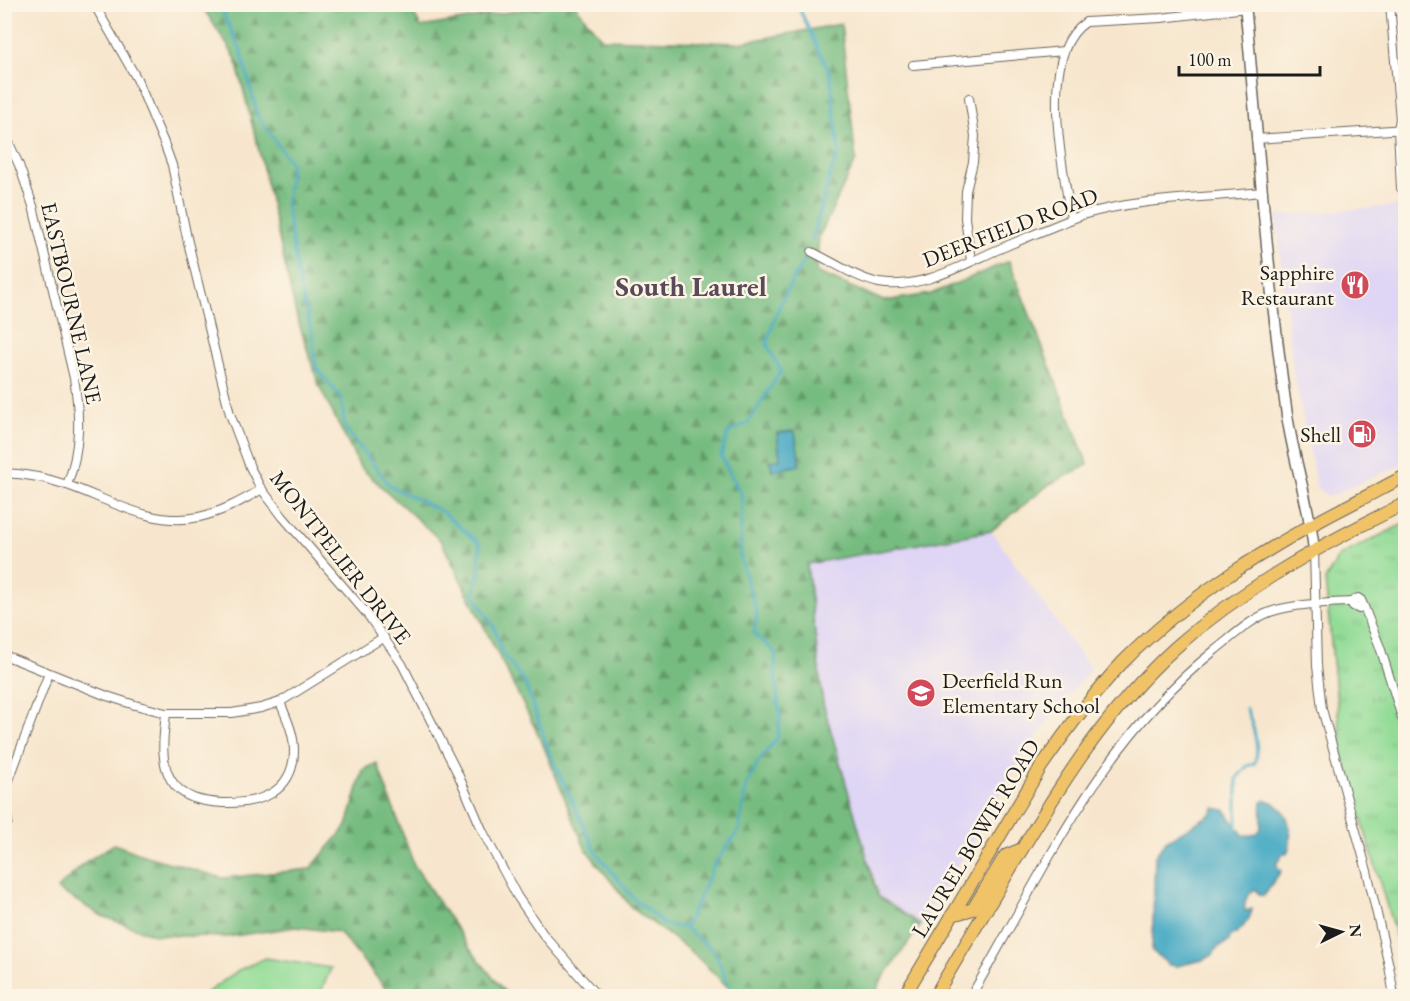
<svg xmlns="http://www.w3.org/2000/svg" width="1410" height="1001" font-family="'EB Garamond',serif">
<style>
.built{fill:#dfd5f5}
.green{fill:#93dc97;stroke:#587c5a;stroke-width:1.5}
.forest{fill:url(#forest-firs);stroke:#496c4e;stroke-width:1.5}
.park{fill:url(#park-tufts);stroke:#587c5a;stroke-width:1.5}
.water{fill:#43a8c3;stroke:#306270;stroke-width:1.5}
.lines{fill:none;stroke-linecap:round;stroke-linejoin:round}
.stream{stroke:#43a8c3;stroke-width:3}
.minor-casing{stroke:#69635a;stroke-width:10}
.tertiary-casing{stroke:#69635a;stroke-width:13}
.primary-casing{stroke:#69635a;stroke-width:14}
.minor{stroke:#fff;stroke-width:8}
.tertiary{stroke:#fff;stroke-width:10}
.primary{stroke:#f1c369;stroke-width:12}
.labels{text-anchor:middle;stroke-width:5;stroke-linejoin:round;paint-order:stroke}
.street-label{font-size:22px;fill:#1c1c1c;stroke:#fcf5e5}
.poi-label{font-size:22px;fill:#1c1c1c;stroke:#fcf5e5;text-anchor:end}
.district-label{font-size:28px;font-weight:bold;fill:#5a4958;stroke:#fcf5e5}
</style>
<defs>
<pattern id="forest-firs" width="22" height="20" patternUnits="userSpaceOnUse" patternTransform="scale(1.5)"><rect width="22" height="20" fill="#76bc80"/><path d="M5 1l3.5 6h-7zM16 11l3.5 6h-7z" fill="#609868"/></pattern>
<pattern id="park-tufts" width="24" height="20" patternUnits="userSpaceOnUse" patternTransform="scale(1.5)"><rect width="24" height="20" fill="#93dc97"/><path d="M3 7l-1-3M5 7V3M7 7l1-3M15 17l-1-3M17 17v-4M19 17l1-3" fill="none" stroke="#7ebc82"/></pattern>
</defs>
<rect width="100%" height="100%" fill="#fcf5e5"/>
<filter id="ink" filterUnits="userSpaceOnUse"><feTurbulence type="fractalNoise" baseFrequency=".0167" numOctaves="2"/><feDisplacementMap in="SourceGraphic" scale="12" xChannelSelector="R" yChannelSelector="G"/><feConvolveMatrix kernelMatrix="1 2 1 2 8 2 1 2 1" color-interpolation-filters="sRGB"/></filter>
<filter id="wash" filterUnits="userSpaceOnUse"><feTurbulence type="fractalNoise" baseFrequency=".008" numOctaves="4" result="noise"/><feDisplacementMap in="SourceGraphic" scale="24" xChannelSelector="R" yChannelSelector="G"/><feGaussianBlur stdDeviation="1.35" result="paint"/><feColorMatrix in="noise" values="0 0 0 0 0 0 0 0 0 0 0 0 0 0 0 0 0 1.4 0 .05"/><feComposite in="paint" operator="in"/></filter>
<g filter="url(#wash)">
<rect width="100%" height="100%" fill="#f7e6cd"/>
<g class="built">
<path d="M 1405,205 L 1405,463 L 1329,497 L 1317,488 L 1293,369 L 1276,216 Z"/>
<path d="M 991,531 L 1091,670 L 1060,705 L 1025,753 L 921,925 L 879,896 L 823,703 L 807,564 Z"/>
</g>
<path class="green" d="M 265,958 L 331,968 L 319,996 L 202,996 L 239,970 Z"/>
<g class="forest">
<path d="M 201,5 L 409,5 L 421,27 L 549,5 L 575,5 L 602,39 L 738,43 L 841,24 L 856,160 L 819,237 L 816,272 L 884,301 L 931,294 L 1009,261 L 1088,465 L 1050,484 L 991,531 L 807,564 L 823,703 L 878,896 L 921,925 L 881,981 L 874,996 L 737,996 L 694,954 L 632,908 L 585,848 L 541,740 L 441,541 L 360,467 L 319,386 L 296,314 L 261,159 L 235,57 Z"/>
<path d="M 377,763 L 414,865 L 470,949 L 508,996 L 392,996 L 339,932 L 296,927 L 227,937 L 154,935 L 102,916 L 57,889 L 87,861 L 114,844 L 146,856 L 223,878 L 310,869 L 347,826 L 363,770 Z"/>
</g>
<path class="park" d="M 1405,523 L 1405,968 L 1342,753 L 1325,580 L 1339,556 Z"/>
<g class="water">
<path d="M 793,431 L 795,432 L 800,465 L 772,471 L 770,461 L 780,459 L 777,433 Z"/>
<path d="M 1266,800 C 1289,806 1295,832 1287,854 L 1283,854 L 1277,862 L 1277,867 L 1281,871 L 1264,896 L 1260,895 L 1255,889 C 1247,895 1243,902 1245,911 L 1252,909 C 1251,919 1240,933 1230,936 L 1229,941 L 1217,948 L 1213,955 L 1203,960 L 1177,966 L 1169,965 L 1152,951 L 1155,856 L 1166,841 L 1211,814 L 1214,808 L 1225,810 L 1243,835 C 1270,838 1259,817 1262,802 Z"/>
</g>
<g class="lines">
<g class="stream">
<path d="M 219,4 L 241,51 L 258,116 L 291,164 L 286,204 L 299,283 L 312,333 L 316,367 L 341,398 L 345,428 L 390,486 L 441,511 L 480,544 L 479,572 L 474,595 L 495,629 L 502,653 L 525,683 L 550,754 L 596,852 L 632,897 L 665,925 L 685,928"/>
<path d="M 797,4 L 830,74 L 839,152 L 830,175 L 812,241"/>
<path d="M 1237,827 L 1237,778 L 1247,766 L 1254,764 C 1261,751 1253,723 1246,709"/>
<path d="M 733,996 L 715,952 L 685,928 L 714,865 L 739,830 L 746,787 L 759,760 L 777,739 L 780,717 L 775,672 L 775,652 L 754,634 L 757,614 L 740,557 L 742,496 L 721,456 L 728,433 L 748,423 L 781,371 L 767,345 C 774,314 786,289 803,262 L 806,260"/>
</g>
</g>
</g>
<g filter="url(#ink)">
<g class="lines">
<g class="minor-casing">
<g id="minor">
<path d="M 94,4 L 137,79 L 164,143 L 172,165 L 187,238 L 230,414 L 250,467 L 260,487 L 283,517 L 367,614 L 402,664 L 458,774 L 483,832 L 517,896 L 543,934 L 597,996"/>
<path d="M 1390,4 L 1400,119 L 1398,129 L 1401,188"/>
<path d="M 913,65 L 1064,51"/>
<path d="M 969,98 L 975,136 L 973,162 L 966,191 L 965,218 L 971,261"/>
<path d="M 4,132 L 19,165 L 33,206 L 74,378 C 80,415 81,449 67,485"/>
<path d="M 1256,139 L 1406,129"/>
<path d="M 1071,219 C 1064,170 1036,54 1086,22 L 1161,18 L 1246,8"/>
<path d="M 812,252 C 833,262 856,278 879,283 C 919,290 961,266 997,250 C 1025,238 1054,226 1082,215 C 1140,198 1203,198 1263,192"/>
<path d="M 4,473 C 26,474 47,478 67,485 C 110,500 152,527 199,517 C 222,512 242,501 262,489"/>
<path d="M 1314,550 L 1317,666 L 1322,709 L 1367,871 L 1389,966 L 1394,996"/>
<path d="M 1351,602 L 1358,598 L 1361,600 L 1364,607"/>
<path d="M 4,655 L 107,696 L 135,705 L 166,713 L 232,713 L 261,708 L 280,702 L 384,637"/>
<path d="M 166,713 C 164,735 159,759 171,780 C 183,799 203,802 223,803 C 259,804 294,793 294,750 C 294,733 286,717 280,702"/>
<path d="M 8,822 L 5,801 L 6,788 L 49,673"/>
<path d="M 971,996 C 1043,873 1099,743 1214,651 C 1231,638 1249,620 1270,612 C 1293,604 1326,603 1351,602 L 1353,606 L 1359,609 L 1364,607 L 1380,647 L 1406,730"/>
</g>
</g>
<g class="tertiary-casing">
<path id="tertiary" d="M 1245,4 C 1258,139 1267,274 1286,408 C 1292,456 1309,502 1314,550"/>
</g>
<g class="primary-casing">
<g id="primary">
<path d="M 952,915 L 973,909 L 1005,856 L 1022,849"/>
<path d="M 904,996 L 1041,767 C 1066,731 1092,695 1122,663 C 1191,593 1274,543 1361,499 C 1376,492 1390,483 1406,476"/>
<path d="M 935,996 C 958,956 983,916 1006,876 C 1055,793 1104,712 1176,647 C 1244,587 1324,543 1406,503"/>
</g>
</g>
<use href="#minor" class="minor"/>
<use href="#tertiary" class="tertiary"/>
<use href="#primary" class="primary"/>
</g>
</g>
<defs>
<g id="restaurant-disc" transform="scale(1.5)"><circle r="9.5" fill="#d1495b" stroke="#fcf5e5"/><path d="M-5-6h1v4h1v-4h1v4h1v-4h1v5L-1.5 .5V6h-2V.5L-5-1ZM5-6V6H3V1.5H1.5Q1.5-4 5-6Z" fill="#fff"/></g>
<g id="fuel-disc" transform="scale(1.5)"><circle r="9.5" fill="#d1495b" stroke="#fcf5e5"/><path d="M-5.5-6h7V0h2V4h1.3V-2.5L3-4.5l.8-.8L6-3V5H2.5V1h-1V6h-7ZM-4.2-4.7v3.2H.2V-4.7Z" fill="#fff"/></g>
<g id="school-disc" transform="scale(1.5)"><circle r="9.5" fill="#d1495b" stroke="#fcf5e5"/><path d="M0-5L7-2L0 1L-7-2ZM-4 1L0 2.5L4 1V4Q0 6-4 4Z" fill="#fff"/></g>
</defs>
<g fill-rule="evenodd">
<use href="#restaurant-disc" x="1355" y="285"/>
<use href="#fuel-disc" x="1362" y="434"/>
<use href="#school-disc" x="921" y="693"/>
</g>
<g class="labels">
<g class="street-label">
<text transform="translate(1010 227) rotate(-21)" y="8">DEERFIELD ROAD</text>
<text transform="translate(72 303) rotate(77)" y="8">EASTBOURNE LANE</text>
<text transform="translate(341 557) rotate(52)" y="8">MONTPELIER DRIVE</text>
<text transform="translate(975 838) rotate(-59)" y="8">LAUREL BOWIE ROAD</text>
</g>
<g class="poi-label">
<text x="1334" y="280">Sapphire<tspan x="1334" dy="25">Restaurant</tspan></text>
<text x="1341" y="442">Shell</text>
<text x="942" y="688" text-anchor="start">Deerfield Run<tspan x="942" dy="25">Elementary School</tspan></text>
</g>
<g class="district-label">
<text x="691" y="296">South Laurel</text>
</g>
</g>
<rect width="1410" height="1001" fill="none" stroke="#fcf5e5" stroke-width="24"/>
<g transform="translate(1341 932) rotate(85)" stroke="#fcf5e5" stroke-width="4.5" paint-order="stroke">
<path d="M0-4.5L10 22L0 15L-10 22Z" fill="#1c1c1c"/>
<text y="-9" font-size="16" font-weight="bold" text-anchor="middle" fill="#1c1c1c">N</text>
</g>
<path d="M1179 66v9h141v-9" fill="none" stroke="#1c1c1c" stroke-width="3"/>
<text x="1188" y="66" font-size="18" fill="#1c1c1c" stroke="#fcf5e5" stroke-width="4.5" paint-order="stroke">100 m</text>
</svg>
